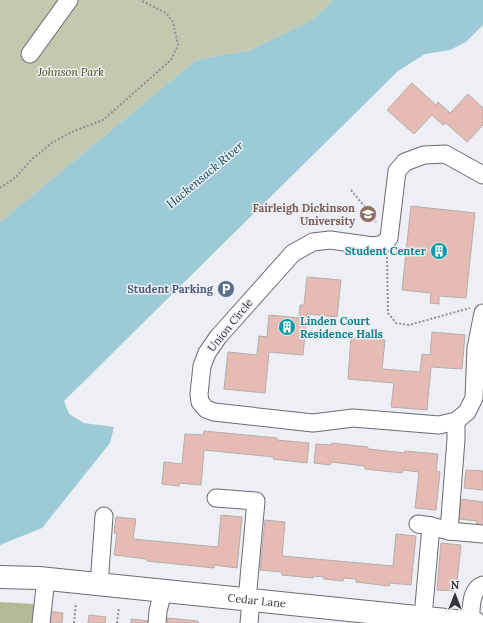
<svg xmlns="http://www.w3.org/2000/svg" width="483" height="623" font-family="Lora,serif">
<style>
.green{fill:#c4c8ae}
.forest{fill:#b4b994}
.water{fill:#9ccad5}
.building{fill:#e5bbb4;stroke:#b4adac}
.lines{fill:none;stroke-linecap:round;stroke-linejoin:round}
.minor-casing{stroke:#6b6c71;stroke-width:19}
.major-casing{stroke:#6b6c71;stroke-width:24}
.path{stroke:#8f9094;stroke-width:2;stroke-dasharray:2 2;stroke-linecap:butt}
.minor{stroke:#fff;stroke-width:17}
.major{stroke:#fff;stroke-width:22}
.labels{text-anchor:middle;stroke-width:3;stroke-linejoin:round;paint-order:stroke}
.park-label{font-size:11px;font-style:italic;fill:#464c0f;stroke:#eeeff5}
.education-label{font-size:11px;font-weight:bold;fill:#785e54;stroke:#eeeff5;text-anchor:end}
.culture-label{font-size:11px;font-weight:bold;fill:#0d838f;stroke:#eeeff5;text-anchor:end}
.service-label{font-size:11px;font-weight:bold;fill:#4e5e75;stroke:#eeeff5;text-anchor:end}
.street-label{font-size:11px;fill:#343537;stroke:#eeeff5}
.water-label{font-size:12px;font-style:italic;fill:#004753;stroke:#eeeff5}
</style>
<rect width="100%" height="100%" fill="#eeeff5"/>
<path class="green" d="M 0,0 L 333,0 L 312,20 L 250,50 L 196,60 L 0,222 Z"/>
<path class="forest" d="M 0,602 L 35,604 L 34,623 L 0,623 Z"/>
<path class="water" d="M 333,0 L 483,0 L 483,25 L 466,42 L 450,50 L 425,54 L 398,71 L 64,401 L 69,414 L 84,423 L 114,427 L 110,443 L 42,528 L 0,545 L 0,222 L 196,60 L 250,50 L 312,20 Z"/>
<g class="building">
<path d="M 412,83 L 436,105 L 438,102 L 450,113 L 468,94 L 483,108 L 483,125 L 467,142 L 446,123 L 443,125 L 432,115 L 414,134 L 387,110 Z"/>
<path d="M 411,206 L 475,213 L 466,298 L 439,296 L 439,304 L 430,303 L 431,293 L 402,290 Z"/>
<path d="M 307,277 L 341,280 L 337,317 L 307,314 L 303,355 L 269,352 L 265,393 L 224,389 L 228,352 L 257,355 L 259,336 L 267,337 L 269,315 L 299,318 L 300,305 L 304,305 Z"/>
<path d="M 432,332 L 465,335 L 462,369 L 431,367 L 427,410 L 391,407 L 394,383 L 348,379 L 351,337 L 385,340 L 382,369 L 420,372 L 422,354 L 430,355 Z"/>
<path d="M 204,431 L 277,438 L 277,440 L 309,443 L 307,463 L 273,459 L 274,457 L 204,450 L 201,485 L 179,483 L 179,486 L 162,484 L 164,462 L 182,464 L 185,434 L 203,435 Z"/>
<path d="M 332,443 L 368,447 L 368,449 L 405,453 L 405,451 L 438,454 L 436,471 L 440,472 L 436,510 L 415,508 L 419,472 L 403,470 L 402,473 L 365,469 L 365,466 L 331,462 L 330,465 L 314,463 L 316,444 L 331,445 Z"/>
<path d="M 466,470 L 483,471 L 483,490 L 464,488 Z"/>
<path d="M 461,499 L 483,502 L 483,528 L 476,528 L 477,521 L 459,519 Z"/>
<path d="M 221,515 L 242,517 L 237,568 L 214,565 L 214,568 L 147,561 L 147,559 L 114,555 L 117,533 L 114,533 L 116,517 L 136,519 L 133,539 L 218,547 Z"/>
<path d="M 265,520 L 285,522 L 282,556 L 393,566 L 396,534 L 416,536 L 411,585 L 390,583 L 389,586 L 356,582 L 356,579 L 344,578 L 343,581 L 324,579 L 324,577 L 313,576 L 313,578 L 282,575 L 282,572 L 260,570 Z"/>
<path d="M 441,543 L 461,545 L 456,591 L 437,590 Z"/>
<path d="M 46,611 L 63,613 L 62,623 L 45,623 Z"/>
<path d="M 89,615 L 106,617 L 105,623 L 88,623 Z"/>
<path d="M 167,618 L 198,621 L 198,623 L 167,623 Z"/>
<path d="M 131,619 L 149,621 L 149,623 L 131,623 Z"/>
</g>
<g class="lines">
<g class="minor-casing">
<g id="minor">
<path d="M 30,54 L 69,0"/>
<path d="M 483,175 L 445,154 L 424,155 L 405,162 L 397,171 L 389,238 L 383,244 L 373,246 L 330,240 L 313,242 L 293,253 L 218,337 L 207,353 L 202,366 L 199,394 L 200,402 L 206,409 L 214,412 L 313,423 L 353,418 L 439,425 L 456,421 L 467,412 L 474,398 L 476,348 L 483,313"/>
<path d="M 216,498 L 256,501 L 247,600"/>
<path d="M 418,524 L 431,526 L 449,531 L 483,534"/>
<path d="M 449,531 L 456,439 L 456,421"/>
<path d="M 99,585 L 104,516"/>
<path d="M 423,617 L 431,526"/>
<path d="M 470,622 C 472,610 469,590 483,585"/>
<path d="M 41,623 L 46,579"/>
<path d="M 157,623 L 158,611 L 163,591"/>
<path d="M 249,623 L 251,600"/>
</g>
</g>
<g class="major-casing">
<g id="major">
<path id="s1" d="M 0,577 L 39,578 L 475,623"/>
</g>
</g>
<g class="path">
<path d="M 0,188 L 16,177 L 31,160 L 53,142 L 74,131 L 103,120 L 171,60 L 178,45 L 173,22 L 166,13 L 140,0"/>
<path d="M 351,190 L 374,218 L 376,222"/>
<path d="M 387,257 L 388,313 L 396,323 L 409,325 L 470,308"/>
<path d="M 74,623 L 76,603"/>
<path d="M 117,623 L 119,607"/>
</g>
<use href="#minor" class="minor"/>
<use href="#major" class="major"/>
</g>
<defs>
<g id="university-disc" transform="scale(0.9)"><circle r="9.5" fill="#8d6e63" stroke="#eeeff5"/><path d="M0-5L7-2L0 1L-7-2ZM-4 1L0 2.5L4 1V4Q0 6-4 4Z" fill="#fff"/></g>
<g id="building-disc" transform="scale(0.9)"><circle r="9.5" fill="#0f9aa8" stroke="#eeeff5"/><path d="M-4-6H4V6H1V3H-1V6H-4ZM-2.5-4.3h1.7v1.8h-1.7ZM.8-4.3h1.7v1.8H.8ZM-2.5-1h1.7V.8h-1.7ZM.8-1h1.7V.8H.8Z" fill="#fff"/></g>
<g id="parking-disc" transform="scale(0.9)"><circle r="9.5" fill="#5c6f8a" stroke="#eeeff5"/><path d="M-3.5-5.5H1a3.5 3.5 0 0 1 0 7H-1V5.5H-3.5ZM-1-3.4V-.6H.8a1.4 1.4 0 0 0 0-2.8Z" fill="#fff"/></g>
</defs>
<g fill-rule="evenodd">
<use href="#university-disc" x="368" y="214"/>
<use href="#building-disc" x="439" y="251"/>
<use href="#parking-disc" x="226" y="289"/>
<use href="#building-disc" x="287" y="327"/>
</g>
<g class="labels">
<g class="park-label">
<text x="71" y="76">Johnson Park</text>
</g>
<g class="education-label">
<text x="355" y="212">Fairleigh Dickinson<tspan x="355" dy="13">University</tspan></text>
</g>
<g class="culture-label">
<text x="426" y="255">Student Center</text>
<text x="300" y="325" text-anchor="start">Linden Court<tspan x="300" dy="13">Residence Halls</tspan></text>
</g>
<g class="service-label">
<text x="213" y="293">Student Parking</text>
</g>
<g class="street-label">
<text transform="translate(230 325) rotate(-51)" y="4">Union Circle</text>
<text dy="4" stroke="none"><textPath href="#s1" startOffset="258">Cedar Lane</textPath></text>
</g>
<g class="water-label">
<text transform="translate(205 175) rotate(-40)" y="4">Hackensack River</text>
</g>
</g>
<g transform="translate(455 595)" stroke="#eeeff5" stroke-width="3" paint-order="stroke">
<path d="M0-3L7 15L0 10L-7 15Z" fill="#343537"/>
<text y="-6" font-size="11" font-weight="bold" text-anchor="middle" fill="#343537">N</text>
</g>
</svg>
